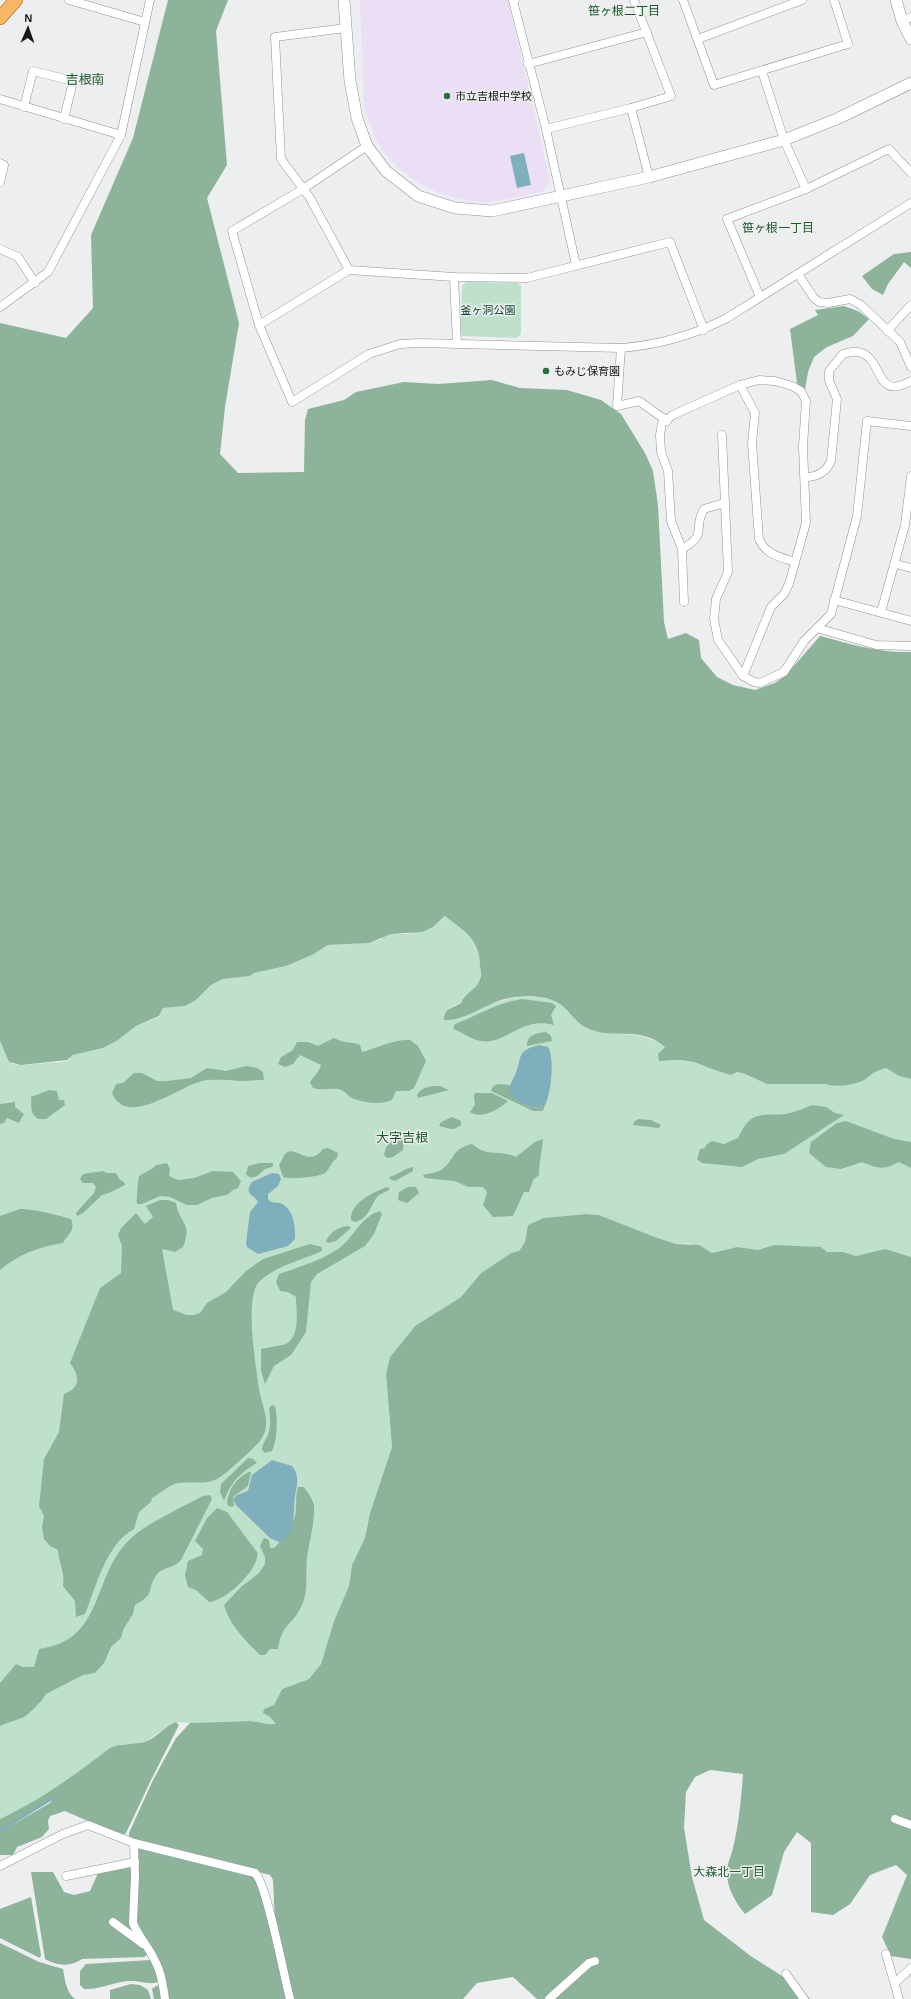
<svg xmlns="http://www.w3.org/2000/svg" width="911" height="1999" font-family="Arial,'Noto Sans JP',sans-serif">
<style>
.education{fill:#eadff4}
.green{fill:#bfe1cb}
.forest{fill:#8db49a}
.water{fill:#7fafbd}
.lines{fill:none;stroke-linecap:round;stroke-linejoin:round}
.stream{stroke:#7fafbd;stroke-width:2.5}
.street-casing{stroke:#929394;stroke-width:9}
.secondary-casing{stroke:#929394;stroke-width:12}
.primary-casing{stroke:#a45f08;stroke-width:14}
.street{stroke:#fff;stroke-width:8}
.secondary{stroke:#fff;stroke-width:11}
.primary{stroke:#f7b766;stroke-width:13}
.poi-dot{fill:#2b6f3b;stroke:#edeeef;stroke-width:1.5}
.labels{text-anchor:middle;stroke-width:3;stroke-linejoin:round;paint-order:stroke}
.poi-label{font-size:11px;fill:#161617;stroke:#edeeef;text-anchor:start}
.park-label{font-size:11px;fill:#0b3c23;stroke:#edeeef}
.neighbourhood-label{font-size:12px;fill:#1a5a2a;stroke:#edeeef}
.quarter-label{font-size:13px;fill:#1a5a2a;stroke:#edeeef}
</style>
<rect width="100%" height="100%" fill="#edeeef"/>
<path class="education" d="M 360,0 L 508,0 L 550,180 L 544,191 L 499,201 L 481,202 L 459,199 L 441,194 L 417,182 L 399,168 L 385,154 L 376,140 L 364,109 Z"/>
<g class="green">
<path d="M 466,282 L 518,283 L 521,286 L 521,334 L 517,338 L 462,336 L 460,332 L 462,286 Z"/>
<path d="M 445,916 C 465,932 480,939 480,967 C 481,971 482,976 480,979 C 477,990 465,992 461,1002 L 449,1008 L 452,1020 C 482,1010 502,994 536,997 C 544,998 553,999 559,1003 C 571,1011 577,1026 592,1030 C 617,1037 642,1029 665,1047 L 666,1061 L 681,1060 L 694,1062 L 717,1071 L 731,1075 L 737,1072 L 745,1074 L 767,1084 L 826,1084 C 835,1088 856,1085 864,1080 C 873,1073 873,1071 886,1068 L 899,1076 L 911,1079 L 911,1257 L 900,1254 L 856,1256 L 843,1252 L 827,1252 L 774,1245 L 758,1251 L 737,1247 L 712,1253 L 688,1243 L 676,1244 L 655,1237 L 599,1215 L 587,1214 L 543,1218 L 528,1225 L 525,1242 L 519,1251 L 511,1253 L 481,1273 L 461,1297 L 415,1326 L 390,1357 L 386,1374 L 392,1447 L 370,1513 L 365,1538 L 352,1565 L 349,1586 L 334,1621 L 321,1664 L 309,1679 L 282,1689 L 274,1705 L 264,1713 L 270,1717 L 276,1724 L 268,1724 L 251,1721 L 190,1723 L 176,1722 L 169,1725 L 148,1740 L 137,1744 L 121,1744 L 0,1830 L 0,1041 L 9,1062 L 13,1064 L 21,1065 L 60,1062 L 67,1061 L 73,1055 L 103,1048 L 118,1040 L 136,1026 L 159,1017 L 163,1008 L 185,1006 L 196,1000 L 211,985 L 223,979 L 249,976 L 254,973 L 286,966 L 312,955 L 328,945 L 354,944 L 380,940 L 384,936 L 391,934 L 408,934 L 441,921 Z"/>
</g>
<g class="forest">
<path d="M 168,0 L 228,0 L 216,31 L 227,165 L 207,198 L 239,323 L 225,407 L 220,454 L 238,473 L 304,472 L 305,420 L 308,409 L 344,400 L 356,392 L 404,382 L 438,384 L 492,380 L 520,388 L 567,390 L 601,400 L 621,414 L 645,453 L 653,471 L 658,505 L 664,622 L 668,639 L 686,633 L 699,640 L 701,658 L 717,677 L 733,685 L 755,690 L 775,683 L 786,675 L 820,636 C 850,644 880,653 911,652 L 911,1079 L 899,1076 L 886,1068 C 872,1072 874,1073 864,1080 C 856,1085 834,1088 826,1084 L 767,1084 L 745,1074 L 737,1072 L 731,1075 L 717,1071 L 694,1062 L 681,1060 L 659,1061 L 658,1054 L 665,1047 C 639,1025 615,1040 589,1029 C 576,1024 571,1012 560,1004 C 547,995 524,995 509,998 C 487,1002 467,1021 444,1020 C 444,1008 453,1008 461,1003 C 465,992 477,990 480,979 C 482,976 481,971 480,967 C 480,939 465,932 445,916 L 433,927 L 422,932 L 391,934 L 369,943 L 328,945 L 312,955 L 286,966 L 254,973 L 250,976 L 223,979 L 211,985 L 196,1000 L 185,1006 L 163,1008 L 159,1016 L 136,1026 L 118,1040 L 103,1048 L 73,1055 L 67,1060 L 21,1065 L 9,1062 L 0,1041 L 0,323 L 66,338 L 93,308 L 91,235 L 133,138 Z"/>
<path d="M 911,252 L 911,268 L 904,262 L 888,284 L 883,295 L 872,289 L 862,276 L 894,254 Z"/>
<path d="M 844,306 L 858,311 L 869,319 L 853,336 L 827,347 L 814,357 L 808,372 L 805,390 L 797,383 L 790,329 L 818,315 L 815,310 Z"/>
<path d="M 522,999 L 552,1003 L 556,1006 L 551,1015 L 554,1025 C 520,1016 507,1045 481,1041 C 472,1040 462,1032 453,1029 L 455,1024 C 480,1015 493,1004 522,999 Z"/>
<path d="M 546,1032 L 551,1036 L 552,1041 L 527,1046 C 526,1035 537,1033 546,1032 Z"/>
<path d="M 334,1038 C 344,1044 350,1041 360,1045 L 362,1052 C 378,1048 394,1039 410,1040 L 418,1046 L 426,1061 L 414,1088 L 409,1091 L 396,1091 L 392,1100 C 381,1105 366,1103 354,1099 C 348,1097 346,1091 339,1089 C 330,1088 321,1091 313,1088 L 310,1082 L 319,1070 L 321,1065 L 300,1055 L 293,1064 L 285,1067 L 278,1064 L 281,1057 L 293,1050 L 297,1042 L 308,1042 L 318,1046 Z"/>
<path d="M 246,1066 L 257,1068 L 263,1072 L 264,1080 C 256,1080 248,1081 239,1081 C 227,1080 214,1079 202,1081 C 180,1086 126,1129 112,1093 L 116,1084 L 123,1083 L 134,1073 L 142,1073 L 157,1081 L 167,1081 L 191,1078 L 207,1068 L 226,1071 Z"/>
<path d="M 498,1084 L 510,1085 C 508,1100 532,1113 545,1105 L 543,1111 L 533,1111 L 491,1091 L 493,1086 Z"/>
<path d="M 440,1086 L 449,1090 L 418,1098 L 417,1095 C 422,1086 431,1086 440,1086 Z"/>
<path d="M 49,1090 L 57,1091 L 59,1100 L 64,1100 L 65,1105 L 46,1119 L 38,1119 C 29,1112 32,1107 31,1097 Z"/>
<path d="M 475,1093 L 492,1093 L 508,1101 C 499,1109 482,1120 470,1112 L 475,1105 L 474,1096 Z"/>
<path d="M 15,1102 L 15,1107 L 24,1114 L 19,1123 L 7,1118 L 4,1123 L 0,1124 L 0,1104 Z"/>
<path d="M 812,1105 L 826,1107 L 835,1113 L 844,1115 L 784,1154 L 758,1159 L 742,1167 L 702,1163 L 697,1159 L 700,1149 L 705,1148 L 706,1145 L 712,1141 L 724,1144 L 738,1138 C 751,1110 759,1116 785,1114 C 794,1113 804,1108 812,1105 Z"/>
<path d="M 452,1117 L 461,1121 L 461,1125 C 453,1132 449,1128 439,1126 L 441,1122 Z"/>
<path d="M 638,1119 L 651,1120 L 661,1125 L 659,1128 L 633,1125 L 634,1122 Z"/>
<path d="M 846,1121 L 894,1139 L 911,1142 L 911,1168 L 899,1162 C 884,1170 878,1169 862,1162 L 841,1169 L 826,1167 L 809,1153 L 811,1142 L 837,1123 Z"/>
<path d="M 397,1138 L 404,1141 L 403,1150 L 393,1157 L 387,1158 L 384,1155 C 386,1146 388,1142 397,1138 Z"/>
<path d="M 543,1139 C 542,1151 539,1162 539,1175 L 533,1180 L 529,1192 L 524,1192 L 513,1216 L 493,1217 L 483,1205 L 487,1192 L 483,1187 L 468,1187 L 455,1181 L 425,1178 L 423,1175 C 427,1174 439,1172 441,1170 C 456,1160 450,1149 472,1144 C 488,1158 499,1149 516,1157 L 535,1142 Z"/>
<path d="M 328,1148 L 338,1153 L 337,1158 C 331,1162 330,1169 325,1173 C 318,1177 290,1180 283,1177 L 279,1165 C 281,1162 283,1157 285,1154 C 295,1143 308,1169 323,1149 Z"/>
<path d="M 167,1163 L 170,1169 L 169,1176 L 178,1180 L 194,1178 L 213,1171 L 233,1172 L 241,1181 L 238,1188 L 233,1190 L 227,1195 L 212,1198 L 197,1205 L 187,1205 L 170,1197 L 160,1196 L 142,1204 L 137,1204 C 136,1200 138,1182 139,1176 L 153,1168 L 156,1165 Z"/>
<path d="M 260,1163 L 273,1163 L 273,1166 C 271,1168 266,1168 264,1170 C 258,1175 257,1178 249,1177 L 246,1174 L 248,1166 Z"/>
<path d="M 413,1167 L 413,1171 L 395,1181 L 390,1179 L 389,1177 C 398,1175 405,1168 413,1167 Z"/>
<path d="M 103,1171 L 107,1173 L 116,1173 L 120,1180 L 124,1182 L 125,1185 L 109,1193 L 102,1195 L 83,1213 L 77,1216 L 76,1213 L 94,1193 L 96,1187 L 93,1183 L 83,1183 L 80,1179 L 83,1174 Z"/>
<path d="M 387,1187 L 390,1188 L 389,1190 C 386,1192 380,1194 378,1196 C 370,1205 370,1218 355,1222 L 351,1220 C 350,1203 373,1192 387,1187 Z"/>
<path d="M 408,1187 L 416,1187 L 419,1193 L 407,1203 L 398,1200 L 399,1192 Z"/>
<path d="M 160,1200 L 168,1200 L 176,1203 C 179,1223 193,1223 183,1247 L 175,1252 L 162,1249 L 173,1310 L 187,1315 L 194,1315 L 200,1313 L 207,1303 L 226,1292 L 246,1271 L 263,1259 L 310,1244 L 322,1247 L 322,1251 C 302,1260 275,1266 259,1282 C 244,1298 256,1366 259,1389 C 262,1407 273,1424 260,1441 C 254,1448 224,1476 217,1479 C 205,1485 190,1481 178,1483 C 168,1485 161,1493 152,1498 L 151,1502 L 139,1512 L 134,1529 C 106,1544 96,1587 85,1614 L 76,1617 L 75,1601 L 63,1586 C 65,1571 59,1565 58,1550 L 50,1546 L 44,1539 L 42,1527 L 44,1516 L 39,1506 L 44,1459 L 59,1432 L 64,1394 C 81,1387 80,1377 70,1363 L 100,1288 L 121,1273 L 122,1246 L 118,1235 L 121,1228 L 136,1213 L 145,1224 L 153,1217 L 146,1206 Z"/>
<path d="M 20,1209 C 33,1209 58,1215 71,1219 C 76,1230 68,1234 63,1243 C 40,1246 17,1255 0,1270 L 0,1216 Z"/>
<path d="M 380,1211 L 382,1214 L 374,1234 L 365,1246 L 317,1274 L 311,1282 L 306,1332 L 291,1355 L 274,1366 L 265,1384 L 261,1371 L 261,1349 C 266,1348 283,1345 286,1344 C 301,1335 296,1311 296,1297 L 288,1292 L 280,1291 L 276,1282 L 279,1274 C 299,1267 320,1261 338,1249 C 354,1238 361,1216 380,1211 Z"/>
<path d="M 586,1214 L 599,1215 L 655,1237 L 676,1244 L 699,1245 L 712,1253 L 737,1247 L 758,1250 L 774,1245 L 821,1247 L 827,1252 L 843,1252 L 856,1256 L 885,1249 L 911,1257 L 911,1959 L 891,1956 L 882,1937 L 907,1875 L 896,1865 L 870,1875 L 850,1904 L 833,1915 L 811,1912 L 811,1843 L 797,1832 L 784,1852 L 772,1895 L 745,1914 C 736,1903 728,1890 727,1875 C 726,1866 731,1857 733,1848 C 739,1824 741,1799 743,1774 L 710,1770 L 695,1777 L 686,1792 L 684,1828 L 692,1877 L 704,1920 L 752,1957 L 793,1983 L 810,1999 L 537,1999 L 513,1977 L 477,1983 L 463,1999 L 292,1999 L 275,1922 L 273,1880 L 270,1875 L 140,1841 L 129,1837 L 129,1833 L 153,1780 L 176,1738 L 190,1723 L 251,1721 L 268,1724 L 276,1724 L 270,1717 L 263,1713 L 264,1709 L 274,1705 L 282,1689 L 309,1679 L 321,1664 L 334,1621 L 349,1586 L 352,1565 L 365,1538 L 370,1513 L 392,1447 L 386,1374 L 390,1357 L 415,1326 L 461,1297 L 481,1273 L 511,1253 L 519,1251 L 525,1242 L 528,1225 L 543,1218 Z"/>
<path d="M 348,1226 L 351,1228 L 336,1241 L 328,1243 L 326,1241 C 330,1232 339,1227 348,1226 Z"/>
<path d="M 272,1405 L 275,1406 C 278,1416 277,1442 272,1451 L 265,1453 L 262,1450 C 262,1443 267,1439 269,1432 C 271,1424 270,1416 269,1408 Z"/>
<path d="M 248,1458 L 253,1459 L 257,1463 C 240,1473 231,1482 224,1501 L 220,1492 L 221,1484 Z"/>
<path d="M 249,1472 L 251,1472 L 248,1486 L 233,1497 L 234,1506 L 230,1507 L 227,1504 C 228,1490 236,1478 249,1472 Z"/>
<path d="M 298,1487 L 304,1487 C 308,1493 313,1499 314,1506 C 315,1524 309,1541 307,1558 C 305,1574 309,1592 301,1607 C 292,1626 282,1623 278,1649 L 270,1649 L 265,1655 L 260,1655 C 245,1640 230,1626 224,1605 L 241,1587 L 259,1573 L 265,1564 L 265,1557 L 260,1546 L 264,1538 L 269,1540 L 270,1548 L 274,1548 C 282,1540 292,1528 295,1516 C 297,1507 295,1497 298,1487 Z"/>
<path d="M 210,1495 L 212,1499 L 181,1560 C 174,1569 162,1566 156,1576 C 145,1591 158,1592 135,1605 L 133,1614 L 123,1630 L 121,1638 L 111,1647 L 104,1663 L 95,1673 L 83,1675 L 46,1694 C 44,1699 28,1715 24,1717 C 18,1720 8,1722 0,1726 L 0,1683 L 16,1664 L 23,1667 L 34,1667 L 39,1649 C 104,1640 91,1581 127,1542 C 144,1524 181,1508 203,1496 Z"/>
<path d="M 217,1508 L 227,1512 L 257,1552 C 261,1568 225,1602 209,1602 L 196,1590 L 188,1587 L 185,1575 L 188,1561 L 202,1555 L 203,1549 L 195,1541 L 207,1518 Z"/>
<path d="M 176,1722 L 179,1725 L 151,1780 L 126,1833 L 122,1836 L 65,1811 L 50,1816 L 48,1821 L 49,1829 L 42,1837 L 17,1847 L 13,1855 L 0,1855 L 0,1832 L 50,1803 L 53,1799 L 0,1830 L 0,1819 C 39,1801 75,1775 110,1748 C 122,1742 134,1746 147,1741 C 157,1737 165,1726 176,1722 Z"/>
<path d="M 138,1846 L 253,1874 L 257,1878 L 270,1924 L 288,1999 L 168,1999 L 136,1921 Z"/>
<path d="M 132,1866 L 130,1916 L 148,1954 L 144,1957 L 82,1959 C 71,1967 57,1966 45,1959 L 31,1872 L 53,1872 L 64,1892 L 74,1895 L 90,1891 L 99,1871 Z"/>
<path d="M 31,1897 L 41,1955 L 40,1958 L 0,1938 L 0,1909 Z"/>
<path d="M 0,1943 L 39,1962 L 63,1969 C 65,1980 66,1992 75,1999 L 0,1999 Z"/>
<path d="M 150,1960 L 153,1962 L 160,1981 C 151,1986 141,1981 131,1981 C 115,1981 101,1990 84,1989 L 80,1985 L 80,1971 L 86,1964 Z"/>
<path d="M 131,1984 L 140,1985 L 148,1990 L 151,1999 L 110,1999 L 110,1990 Z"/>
<path d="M 160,1985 L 162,1999 L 154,1999 L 152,1989 L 156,1986 Z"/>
</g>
<g class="water">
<path d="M 524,153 L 531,185 L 517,188 L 510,156 Z"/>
<path d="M 539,1045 L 548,1047 C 555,1058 551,1094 545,1105 C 534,1112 513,1102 509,1090 C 510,1083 513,1080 515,1075 C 523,1057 515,1051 539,1045 Z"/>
<path d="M 272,1173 L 279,1174 L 281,1179 L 278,1186 L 268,1194 L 268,1199 C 272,1204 275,1202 280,1203 C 293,1208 296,1226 295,1239 L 288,1246 L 258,1254 L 247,1247 L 246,1243 L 250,1212 L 258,1202 C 254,1194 243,1195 252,1182 Z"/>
<path d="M 272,1460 L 292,1466 C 300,1476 297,1485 295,1496 C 293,1512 297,1534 279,1542 L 270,1538 L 236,1505 L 233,1499 L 237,1495 L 248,1491 L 252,1475 Z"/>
</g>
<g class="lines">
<path class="stream" d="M 0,1831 L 52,1799"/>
<g class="street-casing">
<g id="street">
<path d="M 69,0 L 145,22"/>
<path d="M 515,0 L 513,1 L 546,129 L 576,265"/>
<path d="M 683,0 L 714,85 L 848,44 L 834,0"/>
<path d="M 902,21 L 911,17"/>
<path d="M 346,28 L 275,37 L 281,159 L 310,198 L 349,270"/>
<path d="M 698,39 L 802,0"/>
<path d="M 528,64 L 647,32"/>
<path d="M 762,71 L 784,140 L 806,189"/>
<path d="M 0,99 L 121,135"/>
<path d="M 24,107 L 33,71 L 73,81 L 64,119"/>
<path d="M 631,108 L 649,177"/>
<path d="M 546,129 L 631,108 L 671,96 L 634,0"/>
<path d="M 367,146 L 303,189 L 232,231 L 259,325 L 292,402 L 369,354 L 400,344 L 420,343 L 621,348 C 659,345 692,336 727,318 L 911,203"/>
<path d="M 0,163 L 4,165 L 0,182"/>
<path d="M 0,249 L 18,257 L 35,283"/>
<path d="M 798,274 L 814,298 L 819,302 L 828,303 L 850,299 L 861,305 L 900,342 L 911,367"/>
<path d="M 454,277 L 457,344"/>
<path d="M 760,297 L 727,219 L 806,189 L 889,149 L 911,173"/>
<path d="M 0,307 L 48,272 L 121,135 L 150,0"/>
<path d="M 259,325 L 349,270 L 454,277 L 527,278 L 670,242 L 704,330"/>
<path d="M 887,331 L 911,305"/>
<path d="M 621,348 L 617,406 L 639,401 L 667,421"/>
<path d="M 740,385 L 755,413 L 752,443 L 759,539 C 766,555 780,557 795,562"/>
<path d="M 805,477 C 817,477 826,473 831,461 L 837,399 L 829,381 L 829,371 L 843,354 C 848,353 853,351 858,352 C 885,357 873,402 911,381"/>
<path d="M 682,549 C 709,534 692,529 704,509 L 724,503"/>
<path d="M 896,564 L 911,568"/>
<path d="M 834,600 L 911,621"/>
<path d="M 684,602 L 682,549 L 671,521 L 668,471 L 661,452 L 660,435 L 662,423 L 673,415 L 740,385 L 759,380 L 775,381 L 792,386 L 801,391 L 806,401 L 803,446 L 806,523 L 789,584 L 784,594 L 771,607 L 743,676 L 718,640 L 714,619 L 716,599 L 728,572 L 722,435"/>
<path d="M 881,612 L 905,525 L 911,476"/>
<path d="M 817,628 L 876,645 L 911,646"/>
<path d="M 743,676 L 754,682 L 760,683 L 784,672 L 804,641 L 831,614 L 857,516 L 867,421 L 911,426"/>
<path d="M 895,1819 L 911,1825"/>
<path d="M 134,1843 L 135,1876 L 133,1923 C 138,1936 148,1946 154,1959 C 161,1971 163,1985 165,1999"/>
<path d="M 0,1866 L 63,1834 L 88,1825 L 134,1843 L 255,1873 C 267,1884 284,1977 290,1999"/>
<path d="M 66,1876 L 135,1862"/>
<path d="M 113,1922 L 143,1944"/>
<path d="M 886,1954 L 899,1999"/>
<path d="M 786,1974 L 804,1999"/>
<path d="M 895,1983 L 911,1968"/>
<path d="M 549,1999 L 589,1963 L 595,1961"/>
</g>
</g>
<g class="secondary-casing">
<g id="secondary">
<path d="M 344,0 L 350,81 L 357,118 L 367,146 L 386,171 L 418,196 L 455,208 L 492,211 L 649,177 L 784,140 L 839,118 L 911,83"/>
<path d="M 896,0 L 902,21 L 911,39"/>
</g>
</g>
<g class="primary-casing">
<path id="primary" d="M 0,18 L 16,0"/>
</g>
<use href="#street" class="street"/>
<use href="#secondary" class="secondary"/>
<use href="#primary" class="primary"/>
</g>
<g class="poi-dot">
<circle cx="447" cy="96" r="4"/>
<circle cx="546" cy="371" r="4"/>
</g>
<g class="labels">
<g class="poi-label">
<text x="455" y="100">市立吉根中学校</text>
<text x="554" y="375">もみじ保育園</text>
</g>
<g class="park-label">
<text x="488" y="314">釜ヶ洞公園</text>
</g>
<g class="neighbourhood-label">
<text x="624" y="15">笹ヶ根二丁目</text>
<text x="778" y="232">笹ヶ根一丁目</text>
<text x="729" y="1876">大森北一丁目</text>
</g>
<g class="quarter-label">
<text x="85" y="84">吉根南</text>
<text x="402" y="1142">大字吉根</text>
</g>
</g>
<g transform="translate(28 28) rotate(2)" stroke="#edeeef" stroke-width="3" paint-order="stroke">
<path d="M0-3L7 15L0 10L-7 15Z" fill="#161617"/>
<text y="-6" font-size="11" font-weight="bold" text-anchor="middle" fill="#161617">N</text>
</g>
</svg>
